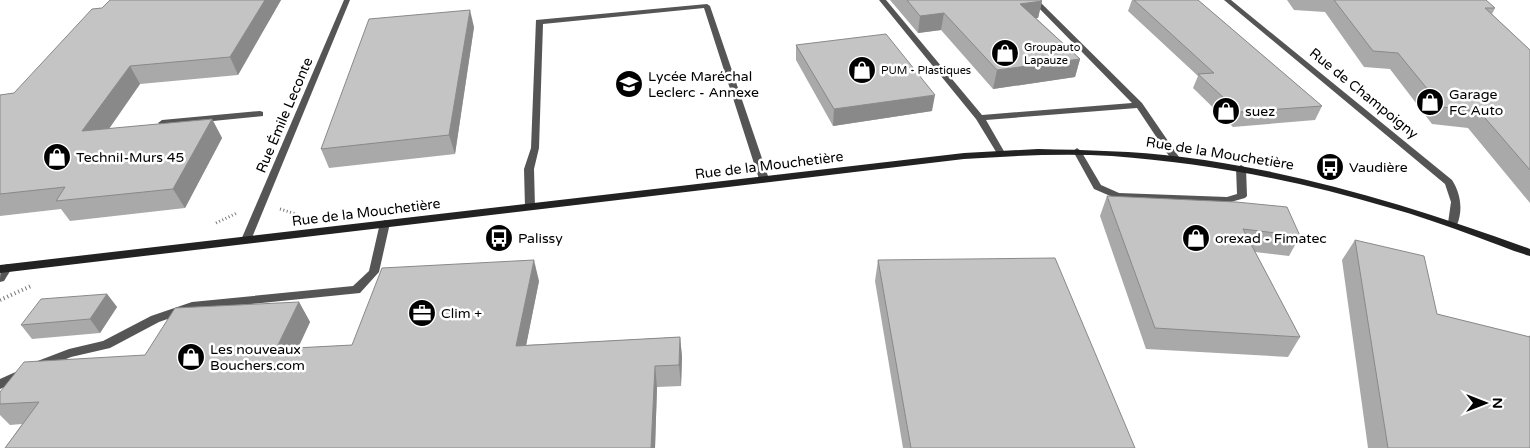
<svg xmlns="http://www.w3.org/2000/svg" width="1530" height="448" font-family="'Varela Round',sans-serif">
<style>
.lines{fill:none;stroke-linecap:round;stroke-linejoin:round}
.path-far1{stroke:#777;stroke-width:3;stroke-dasharray:1 2.5;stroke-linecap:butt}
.path{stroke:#777;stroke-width:4;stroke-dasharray:1 3;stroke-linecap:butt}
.lane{fill:#555;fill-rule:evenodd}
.street{fill:#555;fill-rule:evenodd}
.secondary{fill:#222;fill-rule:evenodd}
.wall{fill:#a9a9a9}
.shaded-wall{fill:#898989}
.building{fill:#c4c4c4;stroke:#898989}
.labels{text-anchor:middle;stroke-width:5;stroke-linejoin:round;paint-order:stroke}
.far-poi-label{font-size:11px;fill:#000;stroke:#fff;text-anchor:start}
.poi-label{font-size:14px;fill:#000;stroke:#fff;text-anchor:start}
.street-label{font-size:14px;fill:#000;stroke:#fff}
</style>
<rect width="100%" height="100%" fill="#fff"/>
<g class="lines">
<g class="path-far1">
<path d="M 280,209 L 296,214"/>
<path d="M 216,223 L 237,213"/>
</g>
<path class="path" d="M 0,300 L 31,286"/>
<g class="lane">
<path d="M 879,0 L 886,0 L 982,115 L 1132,103 L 1031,0 L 1038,0 L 1142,103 L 1179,157 L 1177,159 L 1171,159 L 1137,108 L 986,120 L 1005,153 L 1004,155 L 998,155 L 976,119 Z"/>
<path d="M 707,4 L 710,6 L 769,179 L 767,181 L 764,182 L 759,179 L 704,8 L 543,24 L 539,148 L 534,169 L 535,207 L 533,209 L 527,209 L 525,207 L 524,169 L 531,148 L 536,20 Z"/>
<path d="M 260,111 L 263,112 L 263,116 L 162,126 L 158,123 L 162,120 Z"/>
<path d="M 1077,148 L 1081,151 L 1101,185 L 1119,193 L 1227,197 L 1237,194 L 1236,168 L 1241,165 L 1246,168 L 1247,196 L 1245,198 L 1227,203 L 1115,198 L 1094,189 L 1073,151 Z"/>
<path d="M 385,220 L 390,223 L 379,272 L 360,293 L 193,310 L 159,322 L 110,348 L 71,357 L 39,370 L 35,368 L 33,365 L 35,362 L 69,349 L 103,341 L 151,316 L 192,302 L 353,286 L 369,271 L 380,223 Z"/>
<path d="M 20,370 L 24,372 L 26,375 L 24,378 L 0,389 L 0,379 Z"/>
</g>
<g class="street">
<path d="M 344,0 L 350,0 L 251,240 L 250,242 L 242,242 L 241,240 Z"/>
<path d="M 1224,0 L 1231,0 L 1452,180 C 1461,194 1463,210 1457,225 L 1449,225 L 1448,223 L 1451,202 L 1445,184 Z"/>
<path d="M 7,264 L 12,268 L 4,281 L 0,282 C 0,274 0,267 7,264 Z"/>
</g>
<path class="secondary" d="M 1038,149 C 1086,150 1134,151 1182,157 C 1302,172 1417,208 1530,249 L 1530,256 C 1512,251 1494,243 1477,237 C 1447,226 1417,215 1387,207 C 1297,180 1205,163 1112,156 C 1062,153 1013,156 964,159 L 0,273 L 0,265 L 964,153 Z"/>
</g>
<g class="wall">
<path d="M 110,0 L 281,0 L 238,75 L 140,84 L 109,129 L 212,119 L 222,138 L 185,208 L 70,221 L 61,209 L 0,216 L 0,95 L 14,93 L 102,8 Z"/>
<path d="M 890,0 L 1040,0 L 1042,1 L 1038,18 L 1036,18 L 1080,59 L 1075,77 L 993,89 L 941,30 L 918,33 Z"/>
<path d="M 1132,0 L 1198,0 L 1322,106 L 1315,120 L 1233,127 L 1193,88 L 1198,76 L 1128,11 Z"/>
<path d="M 1287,0 L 1486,0 L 1495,8 L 1492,14 L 1530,50 L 1530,203 L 1468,128 L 1432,124 L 1390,69 L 1364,67 L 1325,12 L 1294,10 Z"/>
<path d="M 474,27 L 455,154 L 329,168 L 321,149 Z"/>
<path d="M 796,45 L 932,111 L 833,126 L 796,60 Z"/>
<path d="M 1107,196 L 1300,236 L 1289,256 L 1255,252 L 1300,337 L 1288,357 L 1146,349 L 1100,216 Z"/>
<path d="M 1355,240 L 1437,314 L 1528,337 L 1530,335 L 1530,448 L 1368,448 L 1342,260 Z"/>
<path d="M 878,260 L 1135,448 L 903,448 L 875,281 Z"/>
<path d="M 539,281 L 526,345 L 680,337 L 682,357 L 681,386 L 657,387 L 655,448 L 5,448 L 22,424 L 10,425 L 0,415 L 0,392 L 145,355 L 299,302 L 310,322 L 298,348 L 352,345 Z"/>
<path d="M 107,294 L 117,307 L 100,333 L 32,339 L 21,325 Z"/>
</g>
<g class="shaded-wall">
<path d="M 265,0 L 281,0 L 238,75 L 230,57 Z"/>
<path d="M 1042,1 L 1038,18 L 1016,21 L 1020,4 Z"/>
<path d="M 470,10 L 474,27 L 455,154 L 449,135 Z"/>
<path d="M 944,13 L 941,30 L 918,33 L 920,16 Z"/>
<path d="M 1080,59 L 1075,77 L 993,89 L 997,70 Z"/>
<path d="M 130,66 L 140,84 L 94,150 L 82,131 Z"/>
<path d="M 935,95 L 932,111 L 833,126 L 834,109 Z"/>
<path d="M 212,119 L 222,138 L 185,208 L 173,189 Z"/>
<path d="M 534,260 L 539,281 L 522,366 L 516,346 Z"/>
<path d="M 107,294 L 117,307 L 100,333 L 90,319 Z"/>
<path d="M 299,302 L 310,322 L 288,369 L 276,349 Z"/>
<path d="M 680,337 L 682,357 L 681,386 L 679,365 Z"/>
<path d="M 655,366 L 657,387 L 655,448 L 651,448 Z"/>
</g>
<g class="building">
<path d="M 110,0 L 265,0 L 230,57 L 130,66 L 82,131 L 212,119 L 173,189 L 56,201 L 65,187 L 0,194 L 0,95 L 14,93 L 92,9 L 102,8 Z"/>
<path d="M 907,0 L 1040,0 L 1042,1 L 1020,4 L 1080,59 L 997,70 L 944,13 L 920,16 Z"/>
<path d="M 1134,0 L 1198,0 L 1322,106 L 1239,112 L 1198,74 L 1214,73 Z"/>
<path d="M 1334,0 L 1486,0 L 1495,8 L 1485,8 L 1530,50 L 1530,170 L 1479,111 L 1442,107 L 1398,53 L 1373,51 Z"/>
<path d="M 470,10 L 449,135 L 321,149 L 369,19 Z"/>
<path d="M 886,34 L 935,95 L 834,109 L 796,45 Z"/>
<path d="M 1107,196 L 1236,202 L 1287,207 L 1300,236 L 1243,229 L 1300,337 L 1155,328 Z"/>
<path d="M 1355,240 L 1424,256 L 1437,314 L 1530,337 L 1530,448 L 1388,448 Z"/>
<path d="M 1055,258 L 1135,448 L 911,448 L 878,260 Z"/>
<path d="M 534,260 L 516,346 L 680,337 L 679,365 L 655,366 L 651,448 L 5,448 L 39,402 L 0,404 L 0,392 L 24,362 L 145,355 L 175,308 L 299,302 L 276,349 L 352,345 L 382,268 Z"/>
<path d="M 107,294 L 90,319 L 21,325 L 41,299 Z"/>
</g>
<defs>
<g id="shop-disc" transform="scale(1.4375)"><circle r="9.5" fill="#000" stroke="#fff"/><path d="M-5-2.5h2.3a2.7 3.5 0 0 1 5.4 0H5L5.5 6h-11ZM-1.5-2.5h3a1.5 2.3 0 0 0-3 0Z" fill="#fff"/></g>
<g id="school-disc" transform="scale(1.4375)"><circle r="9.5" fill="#000" stroke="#fff"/><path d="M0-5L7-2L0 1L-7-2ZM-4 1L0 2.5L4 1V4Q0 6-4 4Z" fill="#fff"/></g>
<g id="bus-disc" transform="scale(1.4375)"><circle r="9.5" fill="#000" stroke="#fff"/><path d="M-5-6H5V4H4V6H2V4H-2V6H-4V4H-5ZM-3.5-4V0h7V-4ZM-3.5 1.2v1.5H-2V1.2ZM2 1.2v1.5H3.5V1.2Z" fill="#fff"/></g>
<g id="office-disc" transform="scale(1.4375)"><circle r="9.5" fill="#000" stroke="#fff"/><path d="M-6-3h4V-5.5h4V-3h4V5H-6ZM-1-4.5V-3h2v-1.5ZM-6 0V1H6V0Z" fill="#fff"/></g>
</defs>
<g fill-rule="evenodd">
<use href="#shop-disc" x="1005" y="53"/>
<use href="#shop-disc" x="862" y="70"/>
<use href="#school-disc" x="629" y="84"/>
<use href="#shop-disc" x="1430" y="102"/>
<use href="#shop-disc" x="1226" y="111"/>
<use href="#shop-disc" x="57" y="157"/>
<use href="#bus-disc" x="1330" y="167"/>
<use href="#bus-disc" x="499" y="238"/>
<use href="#shop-disc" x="1196" y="238"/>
<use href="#office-disc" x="422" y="313"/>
<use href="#shop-disc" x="191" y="357"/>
</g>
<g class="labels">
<g class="far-poi-label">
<text x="1024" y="51">Groupauto<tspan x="1024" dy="13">Lapauze</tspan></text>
<text x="881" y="74">PUM - Plastiques</text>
</g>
<g class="poi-label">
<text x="648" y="81">Lycée Maréchal<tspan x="648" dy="16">Leclerc - Annexe</tspan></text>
<text x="1449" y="99">Garage<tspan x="1449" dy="16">FC Auto</tspan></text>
<text x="1245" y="116">suez</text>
<text x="76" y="162">TechniI-Murs 45</text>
<text x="1349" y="172">Vaudière</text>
<text x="518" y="243">Palissy</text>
<text x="1215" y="243">orexad - Fimatec</text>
<text x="441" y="318">Clim +</text>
<text x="210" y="354">Les nouveaux<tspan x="210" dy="16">Bouchers.com</tspan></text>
</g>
<g class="street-label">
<text transform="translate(1364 93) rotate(39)" y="5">Rue de Champoigny</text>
<text transform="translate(284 115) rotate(-67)" y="5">Rue Émile Leconte</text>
<text transform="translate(1220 153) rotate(9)" y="5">Rue de la Mouchetière</text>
<text transform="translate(769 165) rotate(-7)" y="5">Rue de la Mouchetière</text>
<text transform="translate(366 212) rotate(-7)" y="5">Rue de la Mouchetière</text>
</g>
</g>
<g transform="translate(1485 403) rotate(90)" stroke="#ffffff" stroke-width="4" paint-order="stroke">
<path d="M0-4L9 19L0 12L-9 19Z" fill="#000000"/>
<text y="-8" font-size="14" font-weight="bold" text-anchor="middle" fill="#000000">N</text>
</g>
</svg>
